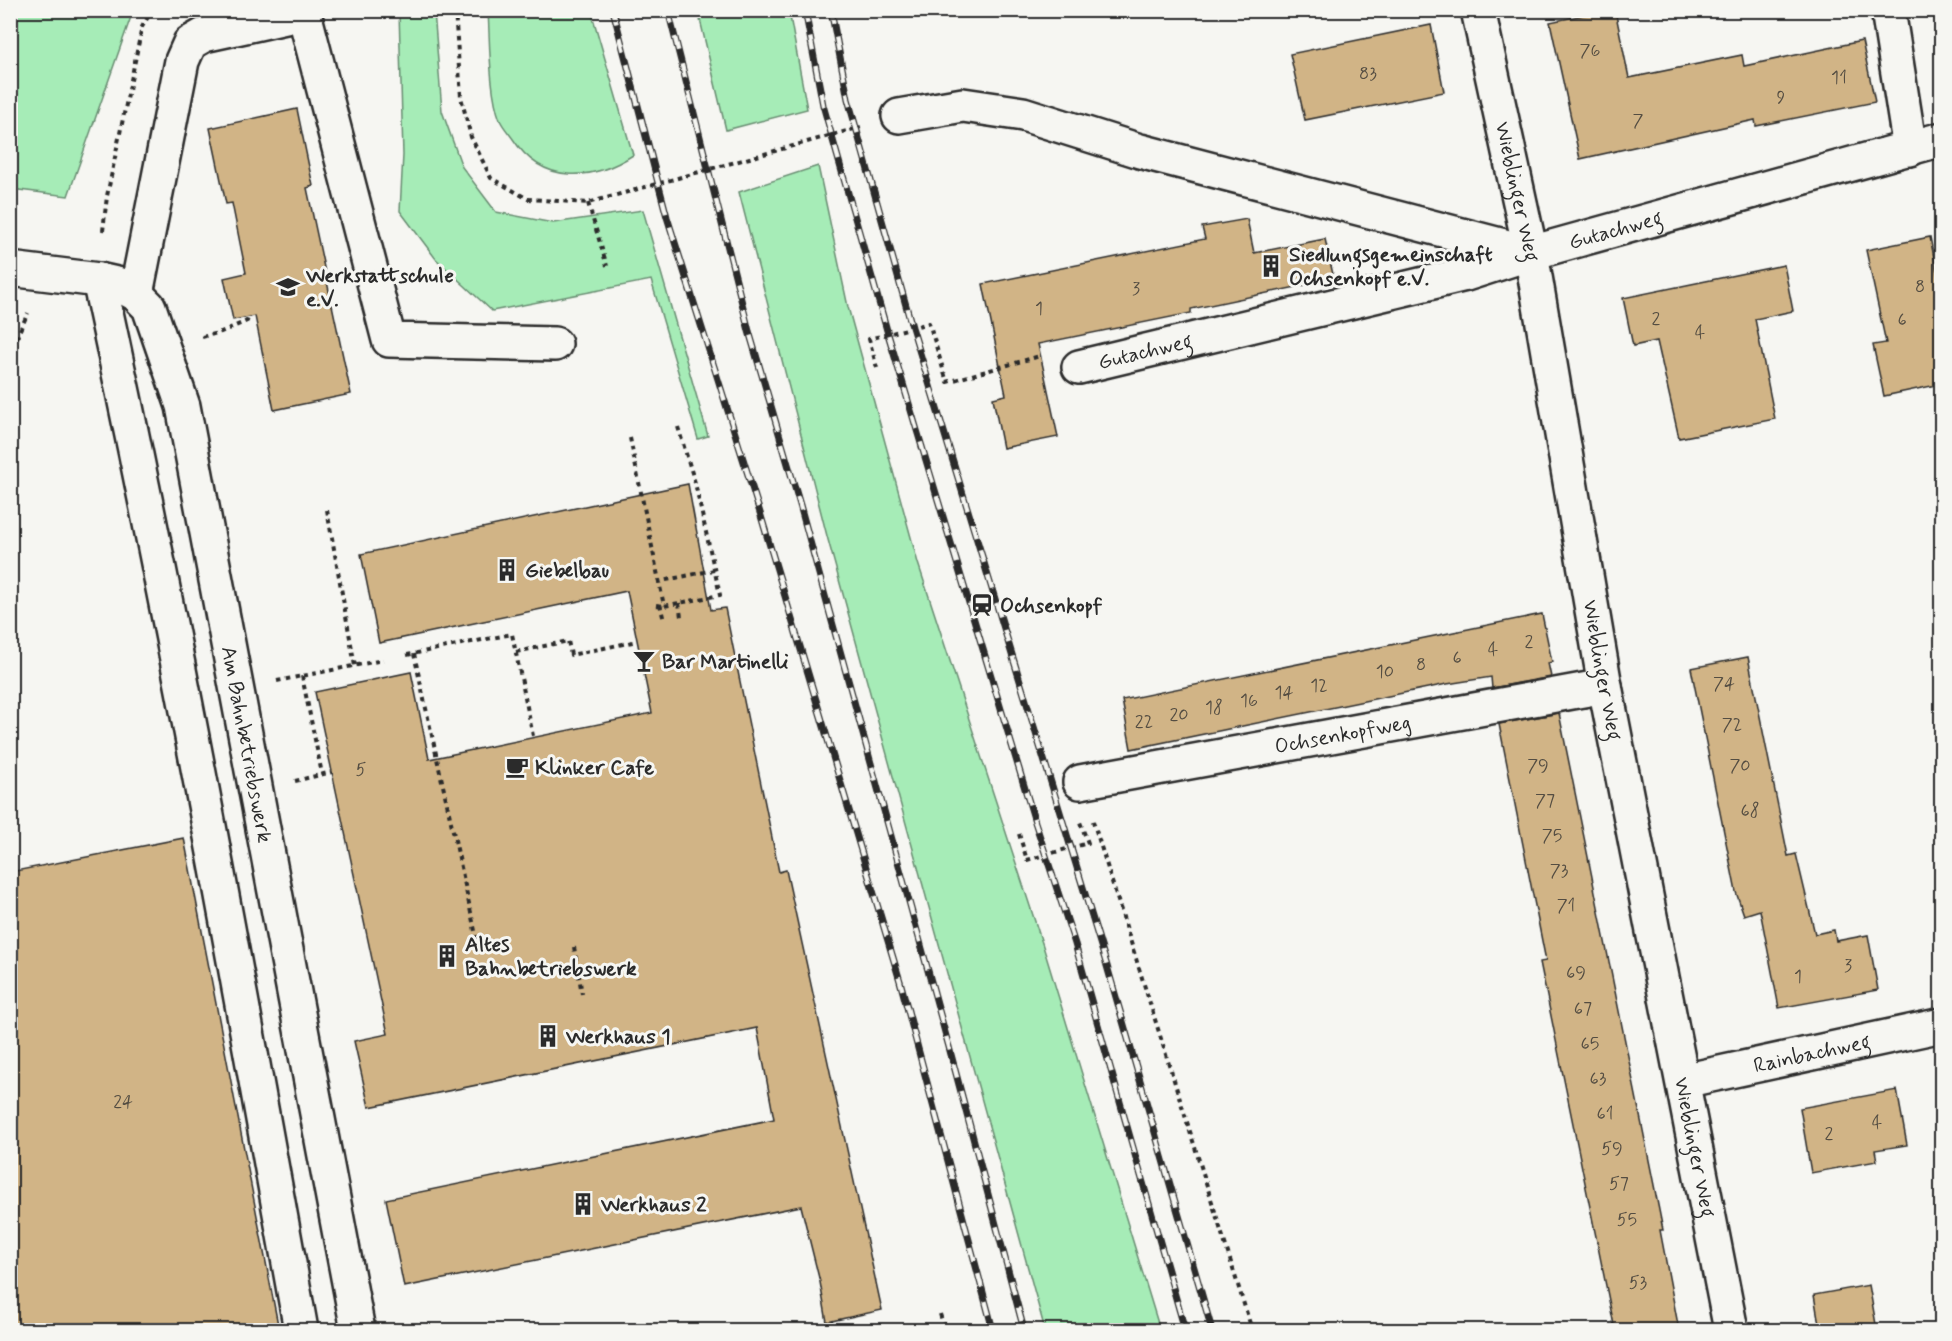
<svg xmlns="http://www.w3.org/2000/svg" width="1952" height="1341" font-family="Mynerve,sans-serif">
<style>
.green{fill:#a6ecb7;stroke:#688c71;stroke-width:1.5}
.building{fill:#d1b486;stroke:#2b2b2b;stroke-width:1.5}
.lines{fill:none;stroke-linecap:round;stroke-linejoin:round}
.minor-casing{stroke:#2b2b2b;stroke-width:38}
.path{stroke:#2b2b2b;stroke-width:4;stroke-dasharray:4.5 4.5;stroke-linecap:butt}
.minor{stroke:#f6f6f2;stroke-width:33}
.rail-casing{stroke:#2b2b2b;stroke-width:7}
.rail{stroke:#f6f6f2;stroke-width:4.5;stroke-dasharray:14;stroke-linecap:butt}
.labels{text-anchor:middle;stroke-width:6;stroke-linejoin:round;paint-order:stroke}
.number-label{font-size:18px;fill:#544d42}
.street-label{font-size:21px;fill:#2b2b2b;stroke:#f6f6f2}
.poi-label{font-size:21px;font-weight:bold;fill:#2b2b2b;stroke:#f6f6f2;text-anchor:start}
</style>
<rect width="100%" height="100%" fill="#f6f6f2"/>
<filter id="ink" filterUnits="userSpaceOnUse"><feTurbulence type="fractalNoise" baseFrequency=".0167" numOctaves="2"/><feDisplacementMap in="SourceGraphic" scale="12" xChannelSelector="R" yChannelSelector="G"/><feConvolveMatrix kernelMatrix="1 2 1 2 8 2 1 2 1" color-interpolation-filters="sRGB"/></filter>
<g filter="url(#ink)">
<g class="green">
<path d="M 11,10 L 133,11 L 68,196 L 11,189 Z"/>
<path d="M 399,11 L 434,11 L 442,111 L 462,167 L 496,212 L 553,223 L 643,210 L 708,436 L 698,439 L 651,280 L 492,311 L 436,259 L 400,211 L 403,155 Z"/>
<path d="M 488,11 L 591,11 L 633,155 C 591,182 542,184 513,139 C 509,133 503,127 500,120 C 489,92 490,42 488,11 Z"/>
<path d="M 698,11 L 789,11 L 807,109 L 726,130 Z"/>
<path d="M 818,166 L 848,307 L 918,563 L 1043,946 L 1160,1330 L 1045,1330 L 827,536 L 739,192 Z"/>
</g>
<g class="building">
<path d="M 1608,10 L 1615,10 L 1629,78 L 1742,55 L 1744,66 L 1862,41 L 1875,102 L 1756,126 L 1755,120 L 1580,159 L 1550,22 Z"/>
<path d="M 1431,25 L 1444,92 L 1305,120 L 1290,54 Z"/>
<path d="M 297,109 L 313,186 L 307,188 L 351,394 L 274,410 L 255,316 L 233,320 L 224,278 L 246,273 L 232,203 L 226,204 L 210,128 Z"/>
<path d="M 1247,219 L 1254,253 L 1325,239 L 1334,279 L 1191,309 L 1191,313 L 1038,344 L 1058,437 L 1003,448 L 993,398 L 1006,395 L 983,284 L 1205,239 L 1202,227 Z"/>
<path d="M 1930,237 L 1941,293 L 1941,384 L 1884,396 L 1873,345 L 1886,343 L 1866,250 Z"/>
<path d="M 1784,265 L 1793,311 L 1755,319 L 1775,419 L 1679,438 L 1657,341 L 1633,346 L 1623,298 Z"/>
<path d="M 688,484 L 711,610 L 725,608 L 779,872 L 786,870 L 882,1310 L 827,1322 L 820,1282 L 801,1206 L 404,1287 L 386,1199 L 774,1119 L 757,1028 L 369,1107 L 354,1041 L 388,1034 L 315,692 L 411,672 L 429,759 L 652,713 L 627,591 L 379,643 L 361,554 Z"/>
<path d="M 1542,614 L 1552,662 L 1548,663 L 1551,677 L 1492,688 L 1491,677 L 1447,684 L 1131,749 L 1122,700 Z"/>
<path d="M 1748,657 L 1788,856 L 1796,854 L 1815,934 L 1834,930 L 1836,941 L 1868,935 L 1878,990 L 1779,1008 L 1760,910 L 1744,915 L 1736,892 L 1691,668 Z"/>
<path d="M 1559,713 L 1663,1230 L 1660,1230 L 1679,1330 L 1615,1330 L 1540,962 L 1546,961 L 1499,724 Z"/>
<path d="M 184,838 L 279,1330 L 10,1330 L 10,872 Z"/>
<path d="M 1897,1090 L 1907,1145 L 1875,1150 L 1877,1161 L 1811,1173 L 1800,1108 Z"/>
<path d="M 1869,1285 L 1877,1330 L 1820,1330 L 1814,1295 Z"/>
</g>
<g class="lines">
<g class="minor-casing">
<g id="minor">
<path id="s1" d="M 1478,10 L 1531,253 L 1605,686 L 1731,1330"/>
<path d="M 1888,10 L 1910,149"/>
<path d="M 899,116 L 963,105 L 1023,114 L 1140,151 L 1531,253"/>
<path id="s2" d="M 10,269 L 99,280 L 117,284 L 136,294 L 149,307 L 183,406 L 358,1330"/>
<path d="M 99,280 C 175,629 238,979 301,1330"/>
<path d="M 136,294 L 182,61 L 190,43 L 204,35 L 304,13 L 389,340 L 555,344"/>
<path id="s3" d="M 1079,367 L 1466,274 L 1531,253 L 1942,139"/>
<path id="s4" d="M 1080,782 L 1605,686"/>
<path id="s5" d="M 1683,1081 L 1942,1025"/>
</g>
</g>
<g class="path">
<path d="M 455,10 L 461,97 L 471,137 L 491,178 L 528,199 L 588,203 L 861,127"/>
<path d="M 588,203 L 607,266"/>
<path d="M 103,231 L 107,196 L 142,27 L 152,10"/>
<path d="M 202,337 L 221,332 L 247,321 L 248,318"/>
<path d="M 877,368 L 869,339 L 929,323 L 947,382 L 1040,356"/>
<path d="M 10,374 L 18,334 L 28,313"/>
<path d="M 630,438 L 664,606"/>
<path d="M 327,510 L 355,666"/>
<path d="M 657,582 L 714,570"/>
<path d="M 679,603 L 681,617"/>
<path d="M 660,604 L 664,621"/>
<path d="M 656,605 L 664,606 L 720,595 L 695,483 L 678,427"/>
<path d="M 516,652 L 568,641 L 571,655 L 637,641"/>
<path d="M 414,654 L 479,949"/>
<path d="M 407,655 L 512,634 L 533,736"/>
<path d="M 302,676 L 322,774"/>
<path d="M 277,681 L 383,660"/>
<path d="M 295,781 L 332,772"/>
<path d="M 1093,821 L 1252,1330"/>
<path d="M 1019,834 L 1027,860 L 1088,843 L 1080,822"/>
<path d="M 574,947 L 582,994"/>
<path d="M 940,1314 L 945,1330"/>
</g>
<use href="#minor" class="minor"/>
<g class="rail-casing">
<g id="rail">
<path d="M 613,10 L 667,217 L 761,516 L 900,981 L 993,1330"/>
<path d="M 668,10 L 749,331 L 800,505 L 949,1047 L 1024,1330"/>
<path d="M 805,10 L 823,105 L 888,334 L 1035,822 L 1075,944 L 1185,1330"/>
<path d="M 831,10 L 848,99 L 912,327 L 1107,966 L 1212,1330"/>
</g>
</g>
<use href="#rail" class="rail"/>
</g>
</g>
<defs>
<g id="building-bare" transform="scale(1.8)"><path d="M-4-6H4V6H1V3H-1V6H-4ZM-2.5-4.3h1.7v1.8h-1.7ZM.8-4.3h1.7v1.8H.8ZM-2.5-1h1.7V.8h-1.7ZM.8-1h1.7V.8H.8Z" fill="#2b2b2b" stroke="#f6f6f2" stroke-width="2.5" paint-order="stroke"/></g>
<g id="school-bare" transform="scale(1.8)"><path d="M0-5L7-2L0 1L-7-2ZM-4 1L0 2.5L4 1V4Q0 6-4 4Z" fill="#2b2b2b" stroke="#f6f6f2" stroke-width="2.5" paint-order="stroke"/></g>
<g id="station-bare" transform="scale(1.8)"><path d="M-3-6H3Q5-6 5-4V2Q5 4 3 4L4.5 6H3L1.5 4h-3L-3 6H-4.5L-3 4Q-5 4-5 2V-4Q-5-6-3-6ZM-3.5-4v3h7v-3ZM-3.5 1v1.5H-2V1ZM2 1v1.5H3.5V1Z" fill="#2b2b2b" stroke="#f6f6f2" stroke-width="2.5" paint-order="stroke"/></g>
<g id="bar-bare" transform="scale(1.8)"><path d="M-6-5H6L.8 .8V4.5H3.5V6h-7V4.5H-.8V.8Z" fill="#2b2b2b" stroke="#f6f6f2" stroke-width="2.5" paint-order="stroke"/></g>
<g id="cafe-bare" transform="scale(1.8)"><path d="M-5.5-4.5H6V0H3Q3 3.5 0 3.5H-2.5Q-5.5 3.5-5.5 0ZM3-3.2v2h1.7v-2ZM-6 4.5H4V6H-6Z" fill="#2b2b2b" stroke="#f6f6f2" stroke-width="2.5" paint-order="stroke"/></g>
</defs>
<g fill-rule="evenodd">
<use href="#building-bare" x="1271" y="266"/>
<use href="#school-bare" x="288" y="287"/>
<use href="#building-bare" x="507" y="570"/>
<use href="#station-bare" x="982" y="605"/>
<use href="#bar-bare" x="644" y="661"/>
<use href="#cafe-bare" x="517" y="767"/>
<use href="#building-bare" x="447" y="956"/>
<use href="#building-bare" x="548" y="1036"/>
<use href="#building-bare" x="583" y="1204"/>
</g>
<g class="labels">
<g class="number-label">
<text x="1590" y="56">76</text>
<text x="1368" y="79">83</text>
<text x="1839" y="83">11</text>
<text x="1781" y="103">9</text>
<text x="1638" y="126">7</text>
<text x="1920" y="292">8</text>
<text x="1136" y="294">3</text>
<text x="1039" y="314">1</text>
<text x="1656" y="324">2</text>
<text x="1902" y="325">6</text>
<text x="1700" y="338">4</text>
<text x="1529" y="647">2</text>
<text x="1493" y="655">4</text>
<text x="1457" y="663">6</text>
<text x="1421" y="670">8</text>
<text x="1385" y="677">10</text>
<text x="1724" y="689">74</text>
<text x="1319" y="691">12</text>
<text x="1284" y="698">14</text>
<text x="1249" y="706">16</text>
<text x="1214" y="713">18</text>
<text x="1179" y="720">20</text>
<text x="1144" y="727">22</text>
<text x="1732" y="730">72</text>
<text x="1538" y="771">79</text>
<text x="1740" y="771">70</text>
<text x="361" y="775">5</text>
<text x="1545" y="806">77</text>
<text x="1750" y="816">68</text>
<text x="1552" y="841">75</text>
<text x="1559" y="876">73</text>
<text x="1566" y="911">71</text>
<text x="1848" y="971">3</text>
<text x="1576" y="978">69</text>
<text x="1798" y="982">1</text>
<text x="1583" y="1014">67</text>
<text x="1590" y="1049">65</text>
<text x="1598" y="1084">63</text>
<text x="123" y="1107">24</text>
<text x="1605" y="1119">61</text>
<text x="1877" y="1128">4</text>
<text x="1829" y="1139">2</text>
<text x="1612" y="1154">59</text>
<text x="1619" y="1189">57</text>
<text x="1627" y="1225">55</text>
<text x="1638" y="1288">53</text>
</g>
<g class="street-label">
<text dy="7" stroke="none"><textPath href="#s1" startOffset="186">Wieblinger Weg</textPath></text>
<text dy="7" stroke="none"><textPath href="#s3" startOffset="554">Gutachweg</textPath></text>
<text dy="7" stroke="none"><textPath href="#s3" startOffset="68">Gutachweg</textPath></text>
<text dy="7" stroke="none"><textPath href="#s1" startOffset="672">Wieblinger Weg</textPath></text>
<text dy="7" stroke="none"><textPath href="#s4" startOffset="267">Ochsenkopfweg</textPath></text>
<text dy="7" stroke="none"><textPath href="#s2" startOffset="597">Am Bahnbetriebswerk</textPath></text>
<text dy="7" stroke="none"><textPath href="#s5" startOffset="132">Rainbachweg</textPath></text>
<text dy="7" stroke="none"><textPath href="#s1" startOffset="1158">Wieblinger Weg</textPath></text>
</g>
<g class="poi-label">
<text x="1289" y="261">Siedlungsgemeinschaft<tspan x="1289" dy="24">Ochsenkopf e.V.</tspan></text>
<text x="306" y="282">Werkstattschule<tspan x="306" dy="24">e.V.</tspan></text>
<text x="525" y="577">Giebelbau</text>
<text x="1000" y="612">Ochsenkopf</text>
<text x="662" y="668">Bar Martinelli</text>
<text x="535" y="774">Klinker Cafe</text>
<text x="465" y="951">Altes<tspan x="465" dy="24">Bahnbetriebswerk</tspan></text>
<text x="566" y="1043">Werkhaus 1</text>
<text x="601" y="1211">Werkhaus 2</text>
</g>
</g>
<rect width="1952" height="1341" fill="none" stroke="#f6f6f2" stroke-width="36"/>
<rect x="18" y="18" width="1916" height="1305" fill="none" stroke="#2b2b2b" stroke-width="2" filter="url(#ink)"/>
</svg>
